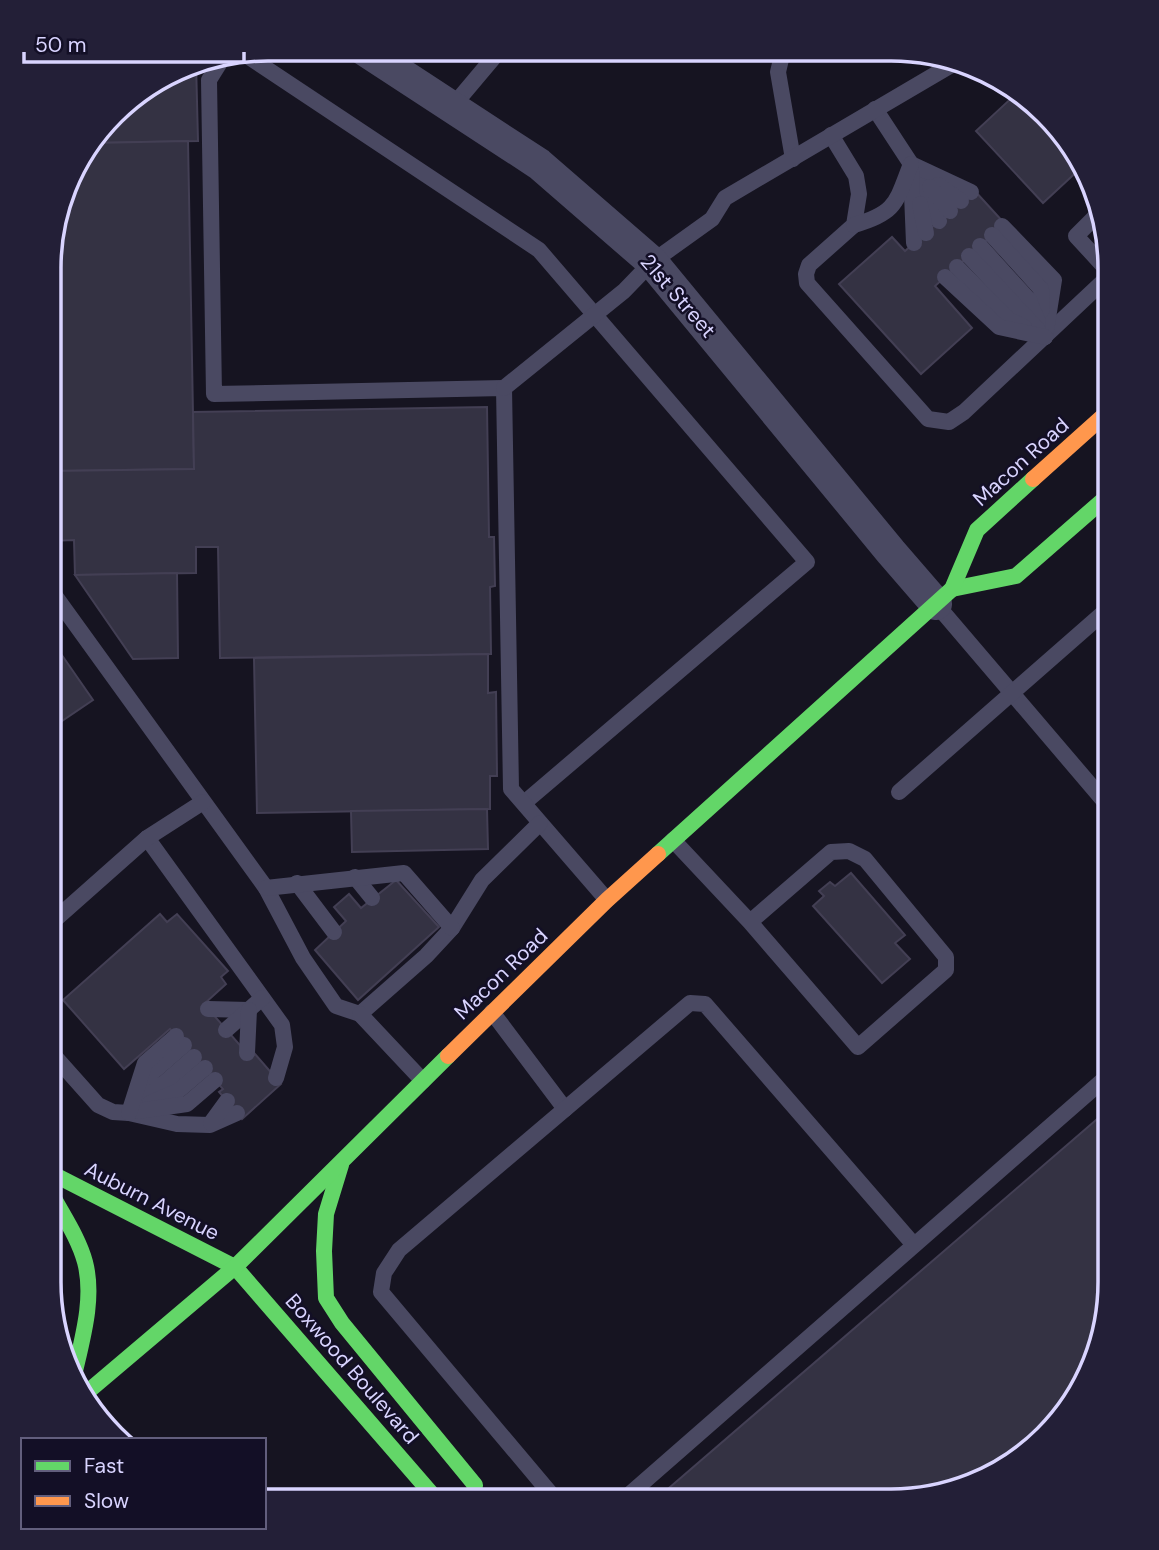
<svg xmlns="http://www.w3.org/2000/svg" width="1159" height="1550" font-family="'DM Sans',sans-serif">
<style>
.building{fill:#343243;stroke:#433f54;stroke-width:2}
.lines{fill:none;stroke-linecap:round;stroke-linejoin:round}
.lane{stroke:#4a4962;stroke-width:16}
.street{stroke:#4a4962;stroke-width:32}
.fast{stroke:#63d668;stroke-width:16}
.slow{stroke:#ff974d;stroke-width:16}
.labels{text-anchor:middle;stroke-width:5;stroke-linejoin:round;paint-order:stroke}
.street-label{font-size:21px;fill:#d9d4ff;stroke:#130f26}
.rim{fill:none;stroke:#d9d4ff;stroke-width:3.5}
</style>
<rect width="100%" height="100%" fill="#161421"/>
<g class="building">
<path d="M 196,62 L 198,141 L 92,143 L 124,103 Z"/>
<path d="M 1018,92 L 1083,166 L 1043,203 L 976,131 Z"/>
<path d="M 188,141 L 194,469 L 51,471 L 51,239 L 78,159 L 92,143 Z"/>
<path d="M 974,190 L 1005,224 L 935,286 L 972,328 L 921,374 L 839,284 L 892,237 L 905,251 Z"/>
<path d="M 487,407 L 489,537 L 494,537 L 495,586 L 490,587 L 491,654 L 220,658 L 218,547 L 196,547 L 196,573 L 75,575 L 74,540 L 50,541 L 51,471 L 194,469 L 193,412 Z"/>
<path d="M 177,573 L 178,658 L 133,659 L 75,575 Z"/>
<path d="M 50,638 L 93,700 L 50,729 Z"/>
<path d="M 488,654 L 488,693 L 496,692 L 497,776 L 490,776 L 490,809 L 257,813 L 254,658 Z"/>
<path d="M 487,809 L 488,849 L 352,852 L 351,811 Z"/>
<path d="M 851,873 L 905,935 L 895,943 L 910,959 L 882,983 L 813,906 L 824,896 L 819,891 L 830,882 L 835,886 Z"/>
<path d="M 396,880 L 439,927 L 358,1000 L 315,950 L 346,921 L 334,907 L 349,894 L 361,908 Z"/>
<path d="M 160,914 L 167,922 L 177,914 L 228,971 L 221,977 L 226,984 L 204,1004 L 251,1058 L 255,1054 L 281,1084 L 242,1119 L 219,1092 L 223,1089 L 170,1029 L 124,1069 L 63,1000 Z"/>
<path d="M 1110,1108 L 1109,1296 L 1073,1404 L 1032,1439 L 1030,1437 L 966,1483 L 891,1501 L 655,1500 Z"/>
</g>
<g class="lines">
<g class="lane">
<path d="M 783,51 L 778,72 L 793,159"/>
<path d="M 243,53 L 539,250 L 807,562 L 524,803"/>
<path d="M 224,56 L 209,80 L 214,394 L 504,388 L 511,789 L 607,900"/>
<path d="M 452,107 L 500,50"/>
<path d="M 875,109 L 911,164 L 939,221"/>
<path d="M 831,135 L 856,176 L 859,194 L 854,225 L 809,265 L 806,274 L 807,283 L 928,419 L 949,422 L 964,412 L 1110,275"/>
<path d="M 911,164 L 971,192"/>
<path d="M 911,170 L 914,243"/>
<path d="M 938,185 L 961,201"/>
<path d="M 930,187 L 950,211"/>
<path d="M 920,204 L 926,233"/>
<path d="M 1097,215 L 1076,236 L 1110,273"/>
<path d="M 854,225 C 897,213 896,202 911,164"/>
<path d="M 1002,226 L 1054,280 L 1045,337"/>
<path d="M 992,235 L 1041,289 L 1042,310"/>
<path d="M 980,246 L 1029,300 L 1038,322"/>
<path d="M 969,256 L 1038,330"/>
<path d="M 957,267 L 1009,320 L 1024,327"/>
<path d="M 945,277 L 999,327 L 1045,337"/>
<path d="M 504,388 L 624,291 L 652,262 L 712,219 L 725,198 L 953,64"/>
<path d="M 50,589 L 266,888 L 303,958 L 336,1006 L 360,1014 L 426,956 L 452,928 L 482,880 L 540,823"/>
<path d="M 936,604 L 1110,808"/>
<path d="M 899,792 L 1110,607"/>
<path d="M 147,838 L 282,1025 L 285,1047 L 276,1078"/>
<path d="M 673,840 L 750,922 L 858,1047 L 946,970 L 946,957 L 865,859 L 849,851 L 831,852 L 750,922"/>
<path d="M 355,877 L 372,898"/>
<path d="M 297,883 L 334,932"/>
<path d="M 266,888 L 404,873 L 452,928"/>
<path d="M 50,924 L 147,838 L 203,802"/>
<path d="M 208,1009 L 249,1010"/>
<path d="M 492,1012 L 565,1109"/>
<path d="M 360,1014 L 423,1081"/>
<path d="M 226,1030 L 262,998"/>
<path d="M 49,1050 L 98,1105 L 113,1112 L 129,1113 L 177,1124 L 210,1125 L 237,1113"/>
<path d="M 247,1053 L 249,1010"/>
<path d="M 142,1090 L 153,1072 L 184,1045"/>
<path d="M 146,1099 L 194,1057"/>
<path d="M 150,1103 L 178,1091 L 205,1068"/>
<path d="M 138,1111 L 187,1104 L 215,1080"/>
<path d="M 129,1113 L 145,1063 L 176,1036"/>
<path d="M 211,1123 L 227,1101"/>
<path d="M 556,1500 L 381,1292 L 384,1273 L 399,1250 L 690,1003 L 705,1004 L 914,1245"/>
<path d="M 623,1500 L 1110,1074"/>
</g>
<path class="street" d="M 363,49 L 539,164 L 652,262 L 891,552 L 936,604"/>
<g class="fast">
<path d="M 952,589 L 1016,576 L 1110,494"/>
<path d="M 658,854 L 952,589 L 977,530 L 1033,479"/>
<path d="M 341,1165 L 326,1214 L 324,1251 L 326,1298 L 342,1323 L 475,1485 L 473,1500"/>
<path d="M 49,1172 L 235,1267 L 437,1500"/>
<path d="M 49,1189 C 61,1213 78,1236 85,1262 C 95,1300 81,1343 73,1380"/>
<path d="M 85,1394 L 235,1267 L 448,1056"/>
</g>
<g class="slow">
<path d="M 1033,479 L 1110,410"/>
<path d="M 448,1056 L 607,900 L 658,854"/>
</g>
</g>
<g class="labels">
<g class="street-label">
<text transform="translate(678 296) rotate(49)" y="7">21st Street</text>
<text transform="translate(1021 462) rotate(-42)" y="7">Macon Road</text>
<text transform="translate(501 974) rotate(-44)" y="7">Macon Road</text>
<text transform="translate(152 1201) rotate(27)" y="7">Auburn Avenue</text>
<text transform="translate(352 1369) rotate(49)" y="7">Boxwood Boulevard</text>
</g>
</g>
<path d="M0 0H1159V1550H0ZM268 61H891A207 207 0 0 1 1098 268V1282A207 207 0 0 1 891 1489H268A207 207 0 0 1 61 1282V268A207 207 0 0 1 268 61Z" fill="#231f37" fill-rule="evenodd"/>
<path class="rim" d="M268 61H891A207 207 0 0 1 1098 268V1282A207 207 0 0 1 891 1489H268A207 207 0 0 1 61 1282V268A207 207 0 0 1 268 61Z"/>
<rect x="21" y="1438" width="245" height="91" fill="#130f26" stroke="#625e7d" stroke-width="2"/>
<rect x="35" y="1461" width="35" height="10" fill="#63d668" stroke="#625e7d" stroke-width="2"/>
<text x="84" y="1473" font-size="21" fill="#d9d4ff">Fast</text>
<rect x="35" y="1496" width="35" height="10" fill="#ff974d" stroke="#625e7d" stroke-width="2"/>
<text x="84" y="1508" font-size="21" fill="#d9d4ff">Slow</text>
<path d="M24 52v10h220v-10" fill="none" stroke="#d9d4ff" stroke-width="3.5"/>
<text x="35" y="52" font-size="21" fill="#d9d4ff" stroke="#130f26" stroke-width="5" paint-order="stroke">50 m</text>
</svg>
